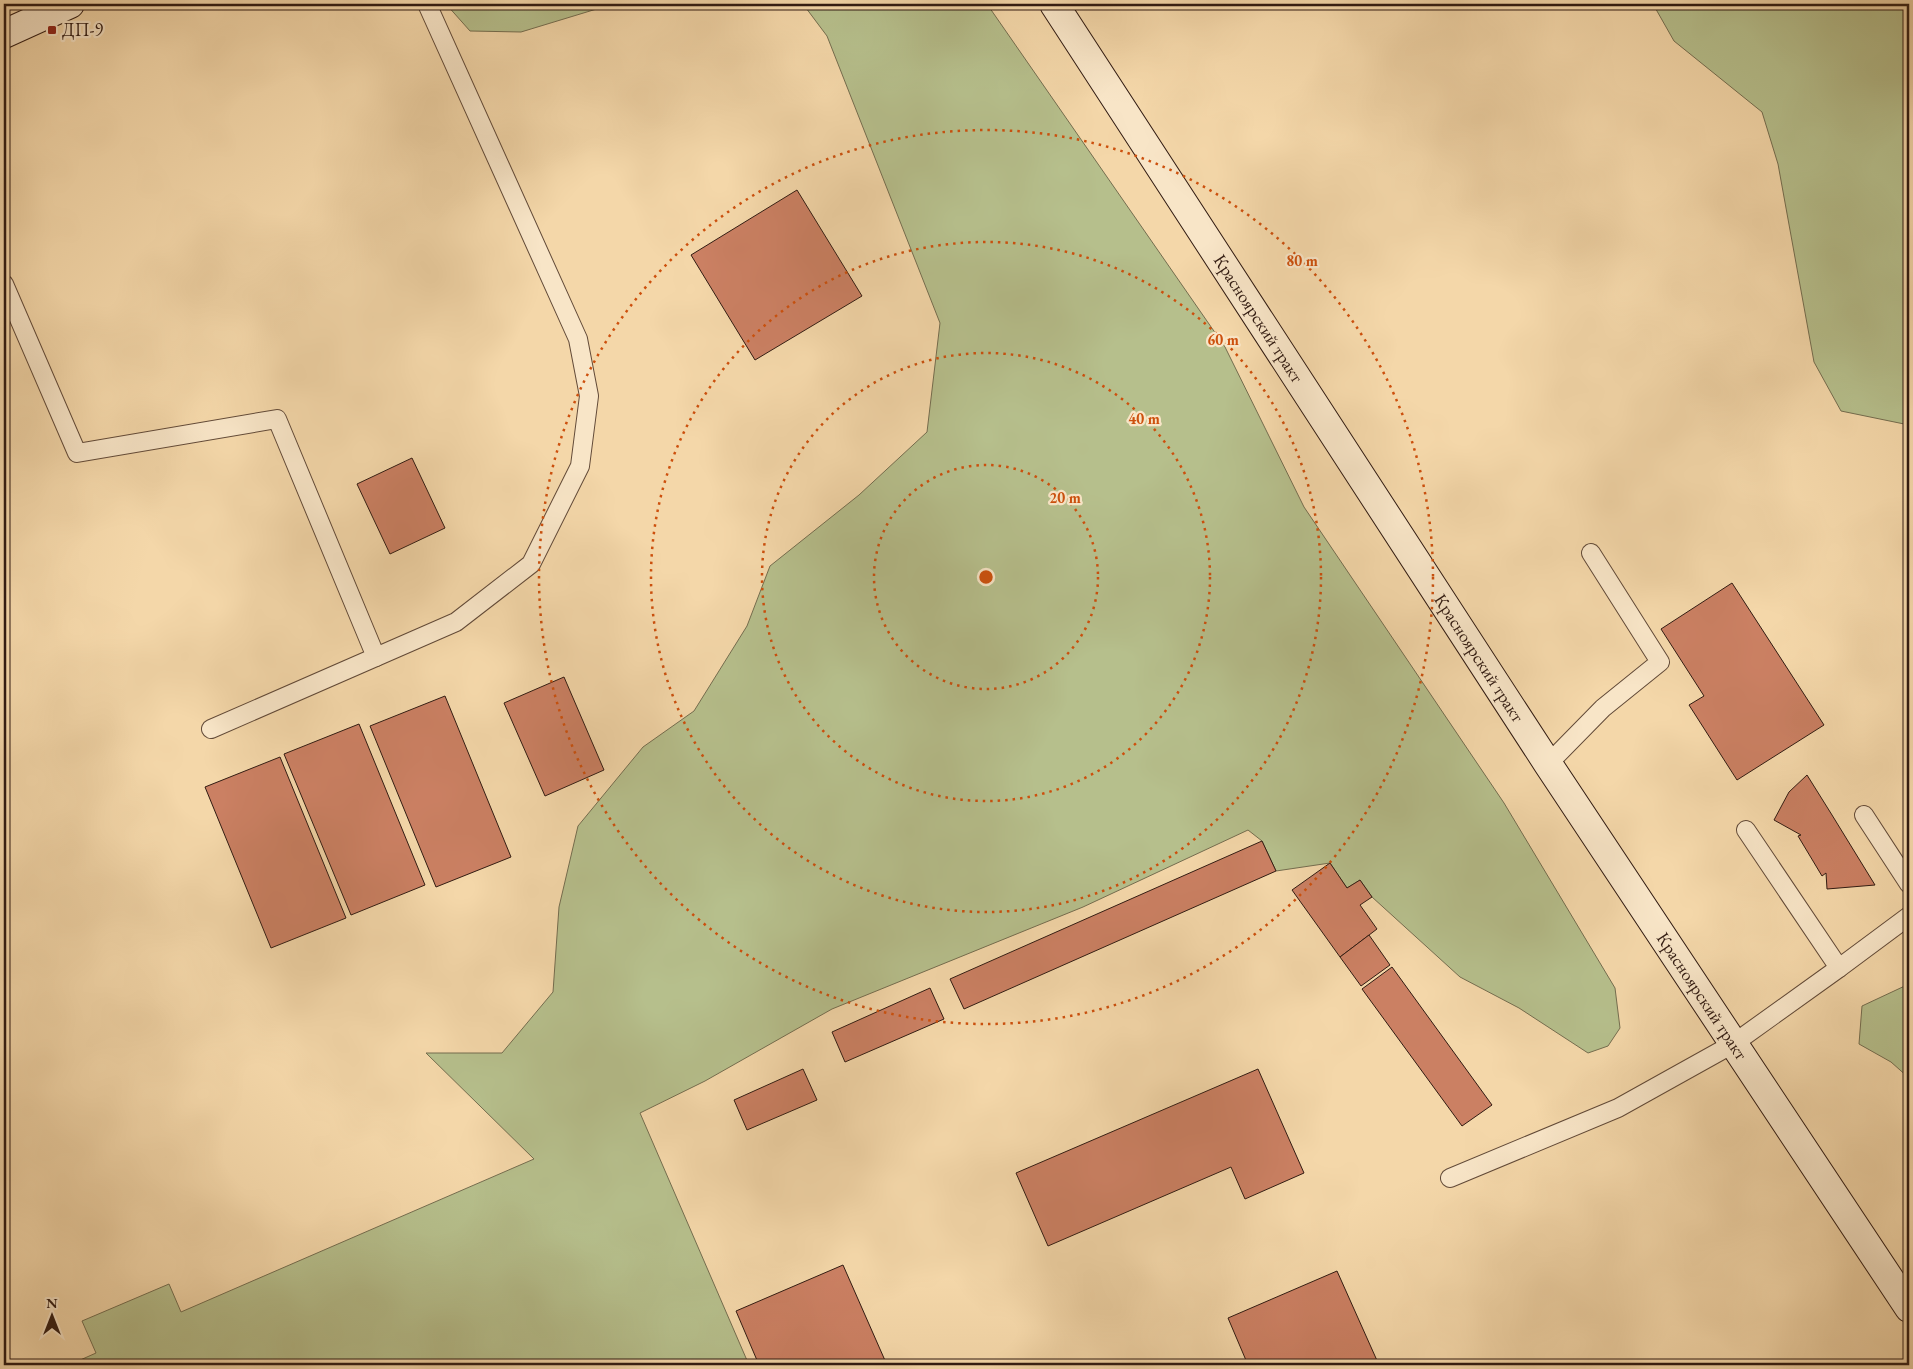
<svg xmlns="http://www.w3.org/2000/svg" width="1913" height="1369" font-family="'EB Garamond',serif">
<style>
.green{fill:#b6bf8c;stroke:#746d4f}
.building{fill:#cb8063;stroke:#311b12}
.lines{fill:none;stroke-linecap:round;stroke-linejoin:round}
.lane-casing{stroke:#624a38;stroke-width:20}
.secondary-casing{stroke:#311b12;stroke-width:30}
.lane{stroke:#f8e5c7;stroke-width:18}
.secondary{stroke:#f8e5c7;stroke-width:28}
.ring{fill:none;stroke:#cd500d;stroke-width:2.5;stroke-dasharray:2.5 5}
.poi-dot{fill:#8f2418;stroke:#f8e5c7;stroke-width:2}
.labels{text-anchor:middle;stroke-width:4.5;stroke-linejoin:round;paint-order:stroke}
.poi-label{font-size:18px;fill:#311b12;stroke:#f8e5c7;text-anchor:start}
.street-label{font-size:18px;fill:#311b12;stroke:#f8e5c7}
.centre{fill:#cd500d;stroke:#f8e5c7;stroke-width:2.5}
.ring-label{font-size:15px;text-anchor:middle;font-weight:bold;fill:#cd500d;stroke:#f8e5c7;stroke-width:4.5;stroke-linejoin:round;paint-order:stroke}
</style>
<rect width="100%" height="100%" fill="#f4d7a9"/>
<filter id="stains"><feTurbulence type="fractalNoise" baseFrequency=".004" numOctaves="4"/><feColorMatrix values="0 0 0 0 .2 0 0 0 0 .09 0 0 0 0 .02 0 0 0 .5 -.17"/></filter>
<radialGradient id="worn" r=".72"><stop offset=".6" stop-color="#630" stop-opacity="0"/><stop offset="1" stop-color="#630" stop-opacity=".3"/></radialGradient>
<g class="green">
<path d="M 446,4 L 613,4 L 521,32 L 470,31 Z"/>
<path d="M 803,4 L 987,4 L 1225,347 L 1304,507 L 1504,803 L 1615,988 L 1620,1028 L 1608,1046 L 1588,1053 L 1519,1008 L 1460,977 L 1372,897 L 1360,880 L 1347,888 L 1330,863 L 1276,871 L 1262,841 L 1248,830 L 1083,907 L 832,1009 L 705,1081 L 640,1113 L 749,1365 L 69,1365 L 96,1353 L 82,1321 L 169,1284 L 181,1312 L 534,1159 L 426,1053 L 502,1053 L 553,992 L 559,907 L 578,826 L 643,747 L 694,711 L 747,626 L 770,566 L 859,495 L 927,432 L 940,323 L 827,36 Z"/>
<path d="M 1653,4 L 1909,4 L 1909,425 L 1841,411 L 1814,362 L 1778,164 L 1762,112 L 1674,41 Z"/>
<path d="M 1909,984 L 1909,1078 L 1891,1062 L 1859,1044 L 1862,1006 Z"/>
</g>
<g class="building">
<path d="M 797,190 L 862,296 L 755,360 L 691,255 Z"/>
<path d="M 412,458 L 445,528 L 390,554 L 357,484 Z"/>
<path d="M 1732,583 L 1824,725 L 1737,780 L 1689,705 L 1704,696 L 1661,629 Z"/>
<path d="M 564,677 L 604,770 L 545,796 L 504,703 Z"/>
<path d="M 445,696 L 511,857 L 436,887 L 370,726 Z"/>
<path d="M 359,724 L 425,885 L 351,915 L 284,754 Z"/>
<path d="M 280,757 L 346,918 L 271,948 L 205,787 Z"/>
<path d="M 1807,775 L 1832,815 L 1875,885 L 1827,889 L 1826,873 L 1822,876 L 1798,836 L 1801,835 L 1774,820 L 1789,792 Z"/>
<path d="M 1262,841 L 1276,871 L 964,1009 L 950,979 Z"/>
<path d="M 1330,863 L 1347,888 L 1360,880 L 1372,897 L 1360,905 L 1377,929 L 1340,957 L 1292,890 Z"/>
<path d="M 1369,935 L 1390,965 L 1361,986 L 1340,957 Z"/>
<path d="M 1392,967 L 1492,1105 L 1462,1126 L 1362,989 Z"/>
<path d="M 930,988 L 944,1019 L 845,1062 L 832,1032 Z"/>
<path d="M 803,1069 L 817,1100 L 747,1130 L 734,1100 Z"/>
<path d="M 1258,1069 L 1304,1173 L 1245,1199 L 1231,1167 L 1048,1246 L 1016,1173 Z"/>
<path d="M 843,1265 L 887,1365 L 759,1365 L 736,1311 Z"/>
<path d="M 1337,1271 L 1379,1365 L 1248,1365 L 1228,1318 Z"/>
</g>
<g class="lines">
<g class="lane-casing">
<g id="lane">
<path d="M 4,284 L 77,453 L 277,419 L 376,657"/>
<path d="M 211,729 L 456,622 L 531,564 L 580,466 L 589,396 L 578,339 L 427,4"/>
<path d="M 1548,764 L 1603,708 L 1660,662 L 1591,553"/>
<path d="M 1864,815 L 1909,884"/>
<path d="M 1839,968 L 1909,916"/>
<path d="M 1450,1178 L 1618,1108 L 1733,1044 L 1839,968 L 1746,830"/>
</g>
</g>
<g class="secondary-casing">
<g id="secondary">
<path id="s1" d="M 1054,4 L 1548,764 L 1909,1308"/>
<path d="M 4,34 L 70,4"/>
</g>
</g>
<use href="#lane" class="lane"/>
<use href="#secondary" class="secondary"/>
</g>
<g class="ring">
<circle cx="986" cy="577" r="112"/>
<circle cx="986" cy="577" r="224"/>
<circle cx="986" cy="577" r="335"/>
<circle cx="986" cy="577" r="447"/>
</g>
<rect class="poi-dot" x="47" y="25" width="10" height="10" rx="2.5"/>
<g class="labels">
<g class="poi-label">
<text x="62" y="36">ДП-9</text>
</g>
<g class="street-label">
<text dy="6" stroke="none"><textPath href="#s1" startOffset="375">Красноярский тракт</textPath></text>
<text dy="6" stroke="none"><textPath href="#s1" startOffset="780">Красноярский тракт</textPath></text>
<text dy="6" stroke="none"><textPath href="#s1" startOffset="1185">Красноярский тракт</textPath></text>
</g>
</g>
<circle cx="986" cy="577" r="8" class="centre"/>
<g class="ring-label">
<text x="1302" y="266">80 m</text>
<text x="1223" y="345">60 m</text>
<text x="1144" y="424">40 m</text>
<text x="1065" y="503">20 m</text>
</g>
<rect width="1913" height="1369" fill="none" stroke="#f4d7a9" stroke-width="20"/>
<rect x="5" y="5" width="1903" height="1359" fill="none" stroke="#311b12" stroke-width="2.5"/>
<rect x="10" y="10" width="1893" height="1349" fill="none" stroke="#311b12"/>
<g transform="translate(52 1316)" stroke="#f8e5c7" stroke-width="4" paint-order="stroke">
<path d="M0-4L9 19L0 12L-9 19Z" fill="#311b12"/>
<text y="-8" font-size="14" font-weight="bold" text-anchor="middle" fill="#311b12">N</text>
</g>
<rect width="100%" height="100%" filter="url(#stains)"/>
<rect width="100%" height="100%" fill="url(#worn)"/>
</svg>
